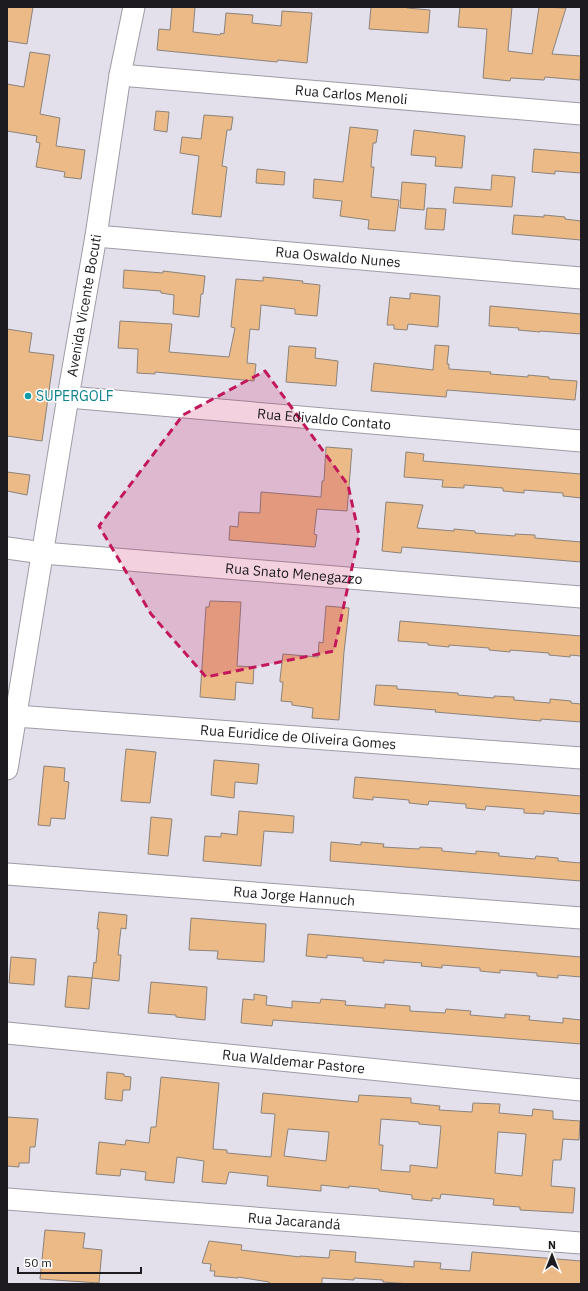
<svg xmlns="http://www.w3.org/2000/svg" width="588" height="1291" font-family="'IBM Plex Sans',sans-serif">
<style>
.building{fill:#ecba86;stroke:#8b837c;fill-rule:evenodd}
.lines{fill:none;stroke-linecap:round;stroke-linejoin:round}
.minor-casing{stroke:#9e9ba5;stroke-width:23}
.minor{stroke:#fff;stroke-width:21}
.marked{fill:#c2185b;fill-opacity:0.2;stroke:#c2185b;stroke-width:3;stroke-dasharray:8 5;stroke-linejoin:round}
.culture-dot{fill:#0f9aa8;stroke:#fff;stroke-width:1.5}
.labels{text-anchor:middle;stroke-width:3;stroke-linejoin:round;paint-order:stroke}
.street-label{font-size:14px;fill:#1d1b1f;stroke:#fff}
.culture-label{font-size:14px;fill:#0d838f;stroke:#fff;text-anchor:start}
</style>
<rect width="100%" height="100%" fill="#e4e0eb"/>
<g class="building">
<path d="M 7,7 L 33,7 L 27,44 L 7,41 Z"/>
<path d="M 172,7 L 195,7 L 193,32 L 220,35 L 221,33 L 224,34 L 226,13 L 253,15 L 252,23 L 281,26 L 282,11 L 312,13 L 307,63 L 278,60 L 277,62 L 157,50 L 159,29 L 170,30 Z"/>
<path d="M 371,7 L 407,7 L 407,8 L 430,10 L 428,33 L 369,29 Z"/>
<path d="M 460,7 L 512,7 L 508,51 L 532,54 L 539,7 L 566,8 L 552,54 L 581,56 L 580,80 L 545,77 L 544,80 L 511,78 L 510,81 L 483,78 L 487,29 L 458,27 Z"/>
<path d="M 30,52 L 50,55 L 40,114 L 60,118 L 56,146 L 85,150 L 81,179 L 64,177 L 65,172 L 36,167 L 40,143 L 36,142 L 37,136 L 7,131 L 7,84 L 24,87 Z"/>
<path d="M 156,111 L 169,112 L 167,132 L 154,130 Z"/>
<path d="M 204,115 L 233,117 L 231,130 L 227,130 L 222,166 L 227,167 L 221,217 L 192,214 L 199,156 L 180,153 L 182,137 L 201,139 Z"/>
<path d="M 350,127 L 378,130 L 376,143 L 373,143 L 371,167 L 374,167 L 371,197 L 399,200 L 395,231 L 368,229 L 369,220 L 340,216 L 342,201 L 313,198 L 314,179 L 343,182 Z"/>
<path d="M 414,130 L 465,136 L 462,168 L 435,166 L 436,157 L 411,155 Z"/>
<path d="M 534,149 L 581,153 L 581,173 L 555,171 L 555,174 L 532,172 Z"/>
<path d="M 257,169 L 285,172 L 284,185 L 256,183 Z"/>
<path d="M 492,175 L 515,177 L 512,207 L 453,203 L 455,187 L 491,190 Z"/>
<path d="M 402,182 L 426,184 L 424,210 L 400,208 Z"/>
<path d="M 427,208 L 446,209 L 444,230 L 425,229 Z"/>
<path d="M 514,215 L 544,217 L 544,215 L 565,217 L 565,219 L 581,221 L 581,240 L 512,234 Z"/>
<path d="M 124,270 L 163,273 L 163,271 L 205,276 L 203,294 L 201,294 L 199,317 L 173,314 L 174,295 L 161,293 L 161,291 L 123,288 Z"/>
<path d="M 263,277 L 303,281 L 302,283 L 320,285 L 317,316 L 295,314 L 295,309 L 261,305 L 259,330 L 250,329 L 247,363 L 256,364 L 254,381 L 155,372 L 155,374 L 137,373 L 138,349 L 118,348 L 120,321 L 172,324 L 169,352 L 229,357 L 235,328 L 231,327 L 236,279 L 263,281 Z"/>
<path d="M 410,293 L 440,296 L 438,327 L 408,324 L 407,330 L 394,329 L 394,325 L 387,325 L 390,297 L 410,299 Z"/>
<path d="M 490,306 L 581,314 L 581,334 L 540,331 L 540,332 L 518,330 L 519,328 L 489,326 Z"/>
<path d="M 7,329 L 32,333 L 29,352 L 54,355 L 42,441 L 7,436 Z"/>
<path d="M 435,345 L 449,346 L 447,364 L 449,364 L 449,369 L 491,372 L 490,374 L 528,377 L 528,375 L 549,377 L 549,379 L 577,381 L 575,400 L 447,390 L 446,397 L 371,391 L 374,363 L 433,370 Z"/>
<path d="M 289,346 L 316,348 L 315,358 L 338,361 L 336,386 L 286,382 Z"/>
<path d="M 326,447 L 352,449 L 347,511 L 317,509 L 314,534 L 317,535 L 315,547 L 229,540 L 230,526 L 238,527 L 239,512 L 260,513 L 261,492 L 321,497 L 322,481 L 324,481 Z"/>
<path d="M 406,452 L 424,454 L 423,461 L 581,474 L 581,498 L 563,496 L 563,493 L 524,490 L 524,493 L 503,491 L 503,488 L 464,485 L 464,488 L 442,487 L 443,480 L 404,477 Z"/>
<path d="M 7,472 L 30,475 L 27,495 L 7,491 Z"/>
<path d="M 386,502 L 423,505 L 417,528 L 454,531 L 454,529 L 475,531 L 475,533 L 515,536 L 515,534 L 535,535 L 535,538 L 581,542 L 581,562 L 402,547 L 401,553 L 382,551 Z"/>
<path d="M 210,601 L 241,602 L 237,666 L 254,667 L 253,684 L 236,682 L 235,700 L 200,697 L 206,607 L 209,607 Z"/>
<path d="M 326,606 L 349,608 L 344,652 L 339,720 L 312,718 L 313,708 L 292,705 L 292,702 L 281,701 L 283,682 L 280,682 L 280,679 L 283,654 L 318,657 L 319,642 L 323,643 Z"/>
<path d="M 400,621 L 581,636 L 581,656 L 570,655 L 570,657 L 549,655 L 549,653 L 510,650 L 510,652 L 489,650 L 489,648 L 449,645 L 449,647 L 428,645 L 428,643 L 398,641 Z"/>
<path d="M 376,685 L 397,686 L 397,689 L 458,693 L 458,695 L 494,698 L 494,696 L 514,697 L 514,700 L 550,703 L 550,699 L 571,701 L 571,703 L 581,704 L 581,722 L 541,719 L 541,721 L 435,712 L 436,710 L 374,705 Z"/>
<path d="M 126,749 L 156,752 L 150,803 L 121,801 Z"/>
<path d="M 214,760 L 259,764 L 257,784 L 235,782 L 234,798 L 211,795 Z"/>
<path d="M 44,766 L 65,768 L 64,781 L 69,782 L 65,819 L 51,818 L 50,826 L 38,825 Z"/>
<path d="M 355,777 L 581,796 L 581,814 L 544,811 L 544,814 L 524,813 L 524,809 L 486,806 L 485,810 L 466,808 L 466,804 L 429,801 L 428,805 L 409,803 L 409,800 L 373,797 L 373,800 L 353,798 Z"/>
<path d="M 239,811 L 294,816 L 293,833 L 264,831 L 261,866 L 203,861 L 205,836 L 221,837 L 221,833 L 237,835 Z"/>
<path d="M 151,817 L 172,819 L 168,856 L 148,854 Z"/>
<path d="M 331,842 L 361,845 L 361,842 L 384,844 L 383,847 L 419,849 L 420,847 L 442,848 L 442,851 L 476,854 L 476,851 L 499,853 L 499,856 L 535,859 L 536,856 L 558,858 L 558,861 L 581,863 L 581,881 L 330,861 Z"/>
<path d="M 99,912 L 127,915 L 126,929 L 121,928 L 118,955 L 121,955 L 119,981 L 92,978 L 94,962 L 96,963 L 99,929 L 97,929 Z"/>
<path d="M 191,918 L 266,924 L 264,962 L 217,959 L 218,951 L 189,950 Z"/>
<path d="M 308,934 L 581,957 L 581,977 L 558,975 L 558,978 L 537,976 L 537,973 L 500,970 L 500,973 L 480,971 L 480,968 L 442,965 L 442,968 L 421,966 L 422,963 L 384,960 L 384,963 L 363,961 L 363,958 L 327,955 L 327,958 L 306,956 Z"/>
<path d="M 11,957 L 36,959 L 34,985 L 9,983 Z"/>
<path d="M 68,976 L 92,978 L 89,1009 L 65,1007 Z"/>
<path d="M 151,982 L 207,987 L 205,1020 L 176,1017 L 176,1015 L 148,1013 Z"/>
<path d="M 254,994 L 267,996 L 266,1005 L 292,1008 L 292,1001 L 320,1003 L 321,999 L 346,1001 L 345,1005 L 385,1008 L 385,1004 L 410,1006 L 410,1011 L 445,1013 L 446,1009 L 471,1011 L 470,1015 L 505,1018 L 505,1014 L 530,1016 L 529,1020 L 563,1023 L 563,1018 L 581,1020 L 581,1044 L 273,1020 L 272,1026 L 241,1023 L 243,999 L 254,1000 Z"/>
<path d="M 107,1072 L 124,1074 L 124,1076 L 131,1077 L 130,1090 L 123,1090 L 122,1101 L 105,1099 Z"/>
<path d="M 161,1077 L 219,1083 L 213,1149 L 227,1150 L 227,1153 L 271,1157 L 275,1114 L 261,1113 L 263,1093 L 358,1102 L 359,1095 L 411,1098 L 411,1103 L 440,1106 L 439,1110 L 472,1112 L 473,1103 L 500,1104 L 499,1113 L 532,1116 L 533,1109 L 553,1111 L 553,1119 L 580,1121 L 579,1140 L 563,1139 L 561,1160 L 553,1160 L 551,1186 L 575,1188 L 573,1213 L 520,1210 L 520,1207 L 493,1205 L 494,1199 L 441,1194 L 440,1199 L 432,1198 L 432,1201 L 412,1199 L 412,1195 L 379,1191 L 379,1189 L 349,1186 L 349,1188 L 321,1185 L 321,1191 L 267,1186 L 268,1176 L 229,1172 L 226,1184 L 202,1182 L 204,1161 L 177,1157 L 174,1183 L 145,1180 L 146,1172 L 121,1169 L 120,1176 L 96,1174 L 99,1142 L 125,1145 L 126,1140 L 149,1143 L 151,1127 L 156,1127 ZM 381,1119 L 419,1122 L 419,1124 L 441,1126 L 437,1168 L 410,1165 L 410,1172 L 381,1170 L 383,1145 L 379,1145 ZM 288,1129 L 329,1132 L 326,1161 L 284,1156 ZM 498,1132 L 526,1134 L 522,1176 L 495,1173 Z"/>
<path d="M 7,1117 L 38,1119 L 35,1147 L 30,1147 L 29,1163 L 19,1163 L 19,1167 L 7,1166 Z"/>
<path d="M 45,1230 L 85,1233 L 83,1248 L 102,1250 L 99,1283 L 40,1279 Z"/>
<path d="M 209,1241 L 242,1245 L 241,1250 L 300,1257 L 300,1256 L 329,1258 L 330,1250 L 356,1252 L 355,1262 L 414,1267 L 414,1261 L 441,1263 L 440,1269 L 470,1271 L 472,1252 L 581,1261 L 581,1284 L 410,1284 L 383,1282 L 383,1280 L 354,1278 L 354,1280 L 322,1278 L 322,1284 L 269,1284 L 269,1282 L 238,1277 L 238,1278 L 214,1276 L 215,1271 L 210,1271 L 211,1264 L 202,1263 Z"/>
</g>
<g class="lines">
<g class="minor-casing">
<g id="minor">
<path id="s1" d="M 120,75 L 581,114"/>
<path id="s2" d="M 96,236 L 581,278"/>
<path id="s3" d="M 68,397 L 581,441"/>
<path id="s4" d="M 7,548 L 43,553 L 581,597"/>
<path id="s5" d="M 16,716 L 581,758"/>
<path id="s6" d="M 7,769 L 68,397 L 96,236 L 120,75 L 134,7"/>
<path id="s7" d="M 7,874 L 581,918"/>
<path id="s8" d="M 7,1033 L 581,1090"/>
<path id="s9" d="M 7,1199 L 581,1243"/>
</g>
</g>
<use href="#minor" class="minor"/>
</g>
<path class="marked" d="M 265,371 L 348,485 L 359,535 L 334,651 L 206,677 L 151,614 L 99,526 L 183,415 Z"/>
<circle class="culture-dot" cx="28" cy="396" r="4"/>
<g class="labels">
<g class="street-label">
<text dy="5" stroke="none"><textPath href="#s1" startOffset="232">Rua Carlos Menoli</textPath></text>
<text dy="5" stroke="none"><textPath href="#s2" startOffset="243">Rua Oswaldo Nunes</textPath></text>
<text dy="5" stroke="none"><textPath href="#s6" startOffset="470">Avenida Vicente Bocuti</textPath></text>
<text dy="5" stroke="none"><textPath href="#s3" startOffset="257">Rua Edivaldo Contato</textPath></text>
<text dy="5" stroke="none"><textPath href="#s4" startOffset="288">Rua Snato Menegazzo</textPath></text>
<text dy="5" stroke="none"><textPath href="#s5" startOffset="283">Rua Euridice de Oliveira Gomes</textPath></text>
<text dy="5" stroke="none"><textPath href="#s7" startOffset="288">Rua Jorge Hannuch</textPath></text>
<text dy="5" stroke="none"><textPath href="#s8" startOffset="288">Rua Waldemar Pastore</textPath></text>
<text dy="5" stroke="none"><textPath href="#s9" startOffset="288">Rua Jacarandá</textPath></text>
</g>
<g class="culture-label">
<text x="36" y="401">SUPERGOLF</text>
</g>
</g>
<rect width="588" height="1291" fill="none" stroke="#1d1b1f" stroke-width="16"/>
<g transform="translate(552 1255)" stroke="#ffffff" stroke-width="3" paint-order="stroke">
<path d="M0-3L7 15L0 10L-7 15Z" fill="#1d1b1f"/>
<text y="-6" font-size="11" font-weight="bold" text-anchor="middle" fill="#1d1b1f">N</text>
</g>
<path d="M18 1267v6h123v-6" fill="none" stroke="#1d1b1f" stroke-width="2"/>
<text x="24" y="1267" font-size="12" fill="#1d1b1f" stroke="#ffffff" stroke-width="3" paint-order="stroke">50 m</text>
</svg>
